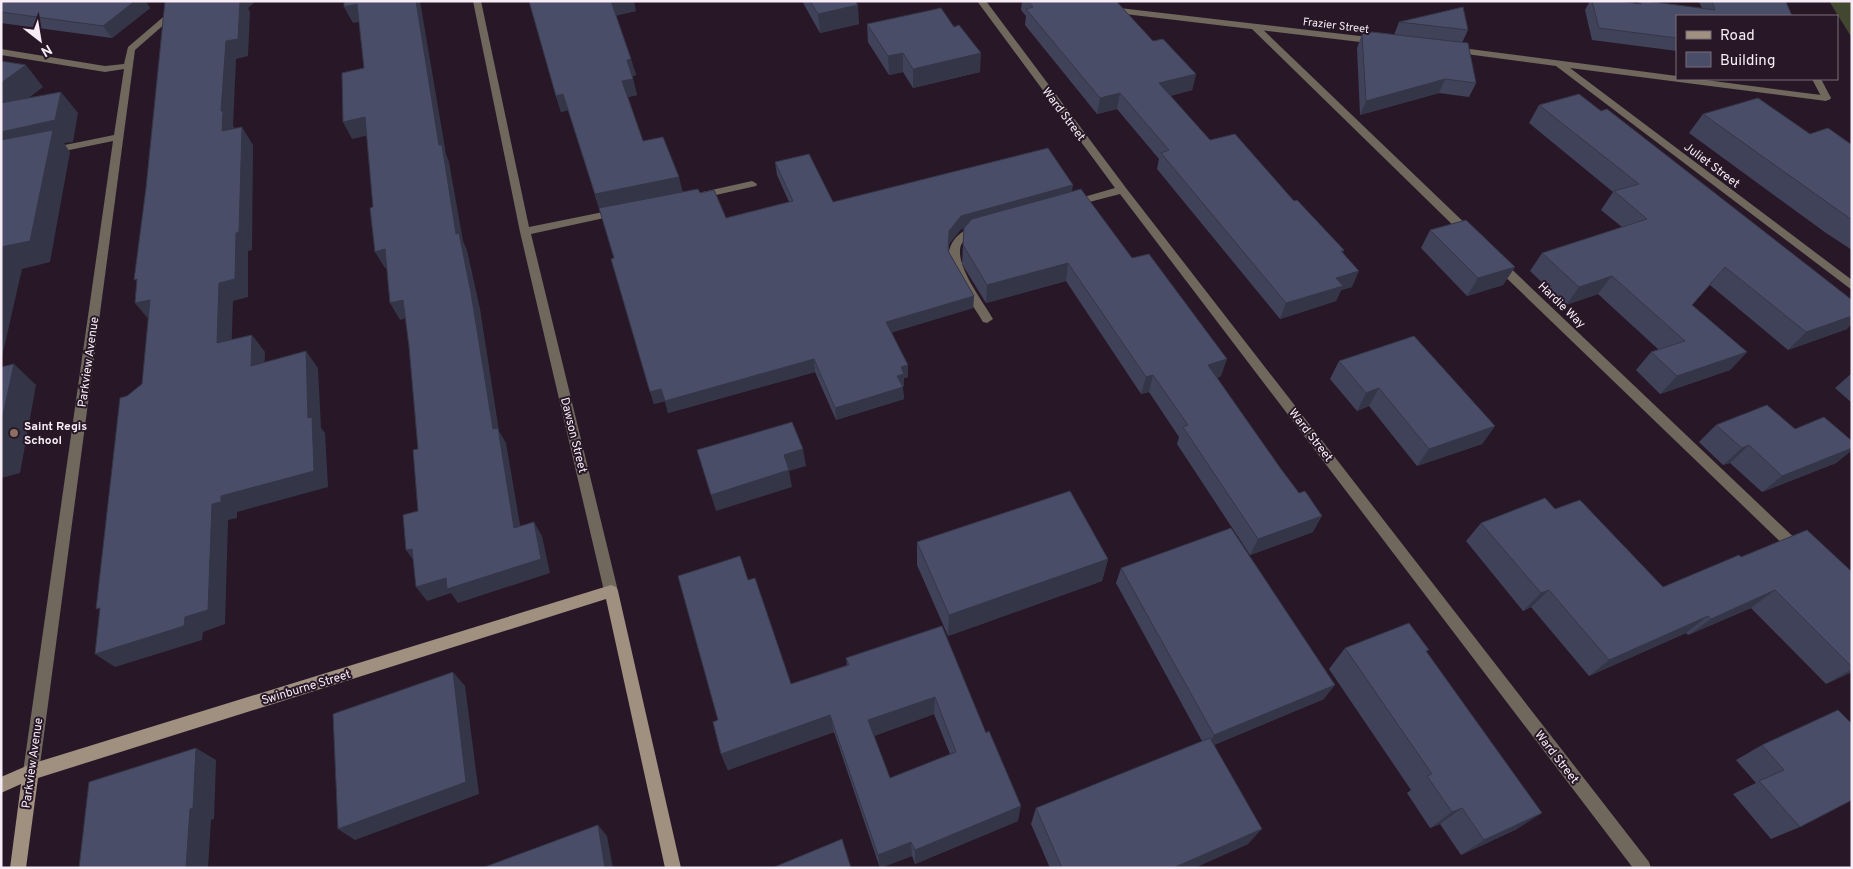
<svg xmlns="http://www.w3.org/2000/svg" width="1853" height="869" font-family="Overpass,sans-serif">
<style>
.green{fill:#42482f}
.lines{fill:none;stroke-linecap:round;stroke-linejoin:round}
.lane{fill:#70675d;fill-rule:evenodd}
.street{fill:#70675d;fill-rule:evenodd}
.secondary{fill:#a09080;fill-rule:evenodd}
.wall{fill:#404259;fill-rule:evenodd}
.shaded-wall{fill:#343648}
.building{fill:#4a4d67;stroke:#343648;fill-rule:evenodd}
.education-dot{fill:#8d6e63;stroke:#281827;stroke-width:2}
.labels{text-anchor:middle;stroke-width:4;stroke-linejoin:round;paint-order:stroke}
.far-street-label{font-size:11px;fill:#f8edf7;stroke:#281827}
.street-label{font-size:12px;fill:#f8edf7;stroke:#281827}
.poi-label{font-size:12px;font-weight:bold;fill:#f8edf7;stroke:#281827;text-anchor:start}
</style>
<rect width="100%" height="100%" fill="#281827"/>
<path class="green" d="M 1829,1 L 1852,1 L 1852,38 Z"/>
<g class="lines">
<g class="lane">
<path d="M 1251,24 L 1257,24 L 1472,230 L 1472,236 L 1464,236 L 1251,28 Z"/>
<path d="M 1812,79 L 1821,79 L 1831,98 L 1829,100 L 1823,100 Z"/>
<path d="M 1498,259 L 1502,260 L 1803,546 L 1805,550 L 1803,554 L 1798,556 L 1793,554 L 1494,266 L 1493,263 Z"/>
</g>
<g class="street">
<path d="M 182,1 L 191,1 L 135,50 L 39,772 L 37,778 L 31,780 L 25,778 L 23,772 L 113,141 L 50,154 L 45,151 L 50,148 L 114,135 L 124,69 L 105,72 L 1,55 L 1,49 L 105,66 L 124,64 L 128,47 Z"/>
<path d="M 473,1 L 481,1 L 529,227 L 618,209 L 623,212 L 618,215 L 531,234 L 618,591 L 616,595 L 611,597 L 606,595 L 604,591 L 520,232 Z"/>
<path d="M 977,1 L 986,1 L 1126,188 L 1649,862 L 1651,868 L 1633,868 L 1120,194 L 1074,206 L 1070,205 L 1070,201 L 1115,188 Z"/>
<path d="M 1111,7 L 1377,38 L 1381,41 L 1377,44 L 1108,12 L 1108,8 Z"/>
<path d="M 1454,47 L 1677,76 L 1677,79 L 1698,79 L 1829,96 L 1831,98 L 1826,101 L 1570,68 L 1852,280 L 1852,290 L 1556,66 L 1451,52 L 1451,48 Z"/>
<path d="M 752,181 L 757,184 L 756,186 L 698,199 L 693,196 L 698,193 Z"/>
<path d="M 977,225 L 982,229 C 977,235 965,236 961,245 C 954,265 983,301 993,319 L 987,323 L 983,322 C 975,308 954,279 950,265 C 944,244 960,230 977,225 Z"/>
</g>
<path class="secondary" d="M 611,585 L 616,587 L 618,591 L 681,868 L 665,868 L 606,599 L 38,778 L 26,868 L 10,868 L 21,784 L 1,793 L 1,777 L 31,764 Z"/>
</g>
<g class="wall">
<path d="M 1,1 L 150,8 L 112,38 L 1,23 Z"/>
<path d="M 529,1 L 636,11 L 616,15 L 636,75 L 632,76 L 637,95 L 628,97 L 643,141 L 683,192 L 700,193 L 726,218 L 789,202 L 777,175 L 775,162 L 833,202 L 1072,192 L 1221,376 L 1217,378 L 1313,532 L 1250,555 L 1177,444 L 1179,437 L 1149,392 L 1141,394 L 1066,281 L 986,303 L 962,264 L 964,228 L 961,229 L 949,244 L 949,252 L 974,296 L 973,308 L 892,332 L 908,377 L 904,378 L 904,386 L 902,386 L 904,399 L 836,420 L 815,372 L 668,413 L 665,401 L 654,404 L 614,258 L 599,208 L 568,110 L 561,112 L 556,96 Z"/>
<path d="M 802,1 L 855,1 L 859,24 L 820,33 Z"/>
<path d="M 1022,1 L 1116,1 L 1153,41 L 1196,74 L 1192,90 L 1170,96 L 1210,140 L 1294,201 L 1344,250 L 1343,252 L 1352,287 L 1341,290 L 1336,301 L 1280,319 L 1157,169 L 1159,159 L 1117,109 L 1097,114 L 1025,25 L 1026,16 L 1021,10 Z"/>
<path d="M 1590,1 L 1616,1 L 1638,4 L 1639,1 L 1646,1 L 1702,8 L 1699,2 L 1700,1 L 1783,1 L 1677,16 L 1677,51 L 1592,40 L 1585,10 Z"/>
<path d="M 1399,22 L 1468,30 L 1462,43 L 1476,83 L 1469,97 L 1439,93 L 1360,115 L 1357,48 L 1362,34 L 1394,35 Z"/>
<path d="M 867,24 L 980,72 L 913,88 L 903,72 L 889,75 L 868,42 Z"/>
<path d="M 1539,105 L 1847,329 L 1788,350 L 1710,285 L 1692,305 L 1747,352 L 1730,370 L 1660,394 L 1636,370 L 1651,352 L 1659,350 L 1598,294 L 1566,305 L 1530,271 L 1542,253 L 1622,227 L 1601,210 L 1613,192 L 1529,123 Z"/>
<path d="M 1703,114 L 1810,134 L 1852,145 L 1852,250 L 1826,233 L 1689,133 Z"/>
<path d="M 1430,230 L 1515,267 L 1503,285 L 1467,296 L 1421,248 Z"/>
<path d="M 1339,361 L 1495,426 L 1482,444 L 1417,466 L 1369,406 L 1357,411 L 1330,379 Z"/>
<path d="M 1852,373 L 1852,403 L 1835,388 Z"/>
<path d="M 1716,425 L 1795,429 L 1852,441 L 1852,450 L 1836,463 L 1762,492 L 1730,463 L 1723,465 L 1699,442 Z"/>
<path d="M 1555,509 L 1663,587 L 1741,557 L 1852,572 L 1852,672 L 1826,684 L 1751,608 L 1688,635 L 1686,633 L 1589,676 L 1531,607 L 1523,611 L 1466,541 L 1481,523 Z"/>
<path d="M 917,542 L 1108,559 L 1102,581 L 948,636 L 917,565 Z"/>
<path d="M 1121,568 L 1324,699 L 1214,745 L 1248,844 L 1194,868 L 1050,868 L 1031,824 L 1036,808 L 1202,741 L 1116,583 Z"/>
<path d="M 748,580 L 791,684 L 847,665 L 846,658 L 942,626 L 1018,821 L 915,864 L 912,856 L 880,868 L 834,732 L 728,770 L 721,754 L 718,720 ZM 934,714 L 950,754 L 890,778 L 874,736 Z"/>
<path d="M 1345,648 L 1427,652 L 1517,829 L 1461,855 L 1440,824 L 1430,828 L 1407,793 L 1411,790 L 1329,669 Z"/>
<path d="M 1852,724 L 1800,827 L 1771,839 L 1733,794 L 1756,783 L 1736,760 L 1762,745 Z"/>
</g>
<g class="shaded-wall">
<path d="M 135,1 L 146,1 L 150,8 L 112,38 L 103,26 Z"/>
<path d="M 233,1 L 256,1 L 248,8 L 250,12 L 248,56 L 236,59 L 233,126 L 235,128 L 222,131 L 221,111 L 226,41 Z"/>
<path d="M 416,1 L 420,1 L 446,154 L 449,162 L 463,241 L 467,250 L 480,309 L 499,431 L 506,443 L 523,542 L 514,528 L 493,429 L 439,145 Z"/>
<path d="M 611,1 L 634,1 L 636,11 L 615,16 Z"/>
<path d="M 357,4 L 365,21 L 353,23 L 344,7 Z"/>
<path d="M 858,5 L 859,24 L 820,33 L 818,14 Z"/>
<path d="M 903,53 L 903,72 L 889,75 L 888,56 Z"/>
<path d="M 981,53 L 980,72 L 913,88 L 913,69 Z"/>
<path d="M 631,59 L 636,75 L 631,76 L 627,60 Z"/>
<path d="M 26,65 L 43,87 L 1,119 L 1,83 Z"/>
<path d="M 1196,74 L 1192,90 L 1156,99 L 1159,83 Z"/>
<path d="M 633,79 L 637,95 L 627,97 L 622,81 Z"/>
<path d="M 1445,79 L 1439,93 L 1360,115 L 1366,101 Z"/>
<path d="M 61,92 L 78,113 L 73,142 L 64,143 L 70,152 L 50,262 L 22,269 L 1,361 L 1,132 Z"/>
<path d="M 1120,93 L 1117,109 L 1097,114 L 1100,98 Z"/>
<path d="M 563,94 L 569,110 L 561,112 L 556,96 Z"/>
<path d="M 365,117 L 374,134 L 352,139 L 343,122 Z"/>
<path d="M 242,127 L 253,145 L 252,250 L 248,251 L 248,297 L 233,301 L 231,360 L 217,343 L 219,283 L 236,233 Z"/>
<path d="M 679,177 L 683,193 L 600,210 L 595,194 Z"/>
<path d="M 1073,185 L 1071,198 L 961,229 L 949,244 L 949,231 L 961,216 Z"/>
<path d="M 385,249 L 394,266 L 385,268 L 375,252 Z"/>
<path d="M 1068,263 L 1066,281 L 986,303 L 987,285 Z"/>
<path d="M 1515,267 L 1503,285 L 1467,296 L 1478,278 Z"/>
<path d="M 1359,271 L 1352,287 L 1341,290 L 1336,301 L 1280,319 L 1286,303 L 1336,278 Z"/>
<path d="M 1612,276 L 1598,294 L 1566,305 L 1579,287 Z"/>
<path d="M 974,296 L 973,308 L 887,334 L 886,322 Z"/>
<path d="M 150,300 L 150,321 L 135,303 Z"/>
<path d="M 403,300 L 413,316 L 400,320 L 390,303 Z"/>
<path d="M 1852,316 L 1852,324 L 1847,329 L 1788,350 L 1806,332 Z"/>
<path d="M 252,335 L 265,352 L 264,383 L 251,366 Z"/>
<path d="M 306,351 L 318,368 L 321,428 L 325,433 L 328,487 L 237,512 L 237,518 L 228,520 L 225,624 L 203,632 L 202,640 L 115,667 L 95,654 L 185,617 L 212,504 L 308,418 Z"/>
<path d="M 1747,352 L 1730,370 L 1660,394 L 1677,376 Z"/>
<path d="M 814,359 L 815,372 L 668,413 L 665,401 L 654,404 L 650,392 L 661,389 Z"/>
<path d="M 1227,359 L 1221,376 L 1202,382 L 1208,365 Z"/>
<path d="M 14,364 L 36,385 L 20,473 L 1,478 L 1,424 Z"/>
<path d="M 908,365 L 908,377 L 904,378 L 904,386 L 897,388 L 897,376 L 901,367 Z"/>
<path d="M 1153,375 L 1149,392 L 1141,394 L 1146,377 Z"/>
<path d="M 903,387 L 904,399 L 836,420 L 835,408 Z"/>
<path d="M 1379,388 L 1369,406 L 1357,411 L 1366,393 Z"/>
<path d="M 1495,426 L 1482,444 L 1417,466 L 1429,449 Z"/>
<path d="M 1749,445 L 1730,463 L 1723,465 L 1742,448 Z"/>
<path d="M 1852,448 L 1852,450 L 1836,463 L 1762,492 L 1782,476 Z"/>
<path d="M 803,449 L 806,466 L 789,471 L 792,487 L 716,511 L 711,495 L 784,455 Z"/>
<path d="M 1322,516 L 1313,532 L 1250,555 L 1258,539 Z"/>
<path d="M 534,522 L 542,536 L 550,573 L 458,603 L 451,593 L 427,601 L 416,587 Z"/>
<path d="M 412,549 L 417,565 L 406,550 Z"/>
<path d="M 1108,559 L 1102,581 L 948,636 L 949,615 Z"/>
<path d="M 1549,590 L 1531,607 L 1523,611 L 1541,593 Z"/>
<path d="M 1775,590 L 1751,608 L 1688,635 L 1711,619 Z"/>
<path d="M 1708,616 L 1686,633 L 1589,676 L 1609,660 Z"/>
<path d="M 1852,669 L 1852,672 L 1826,684 Z"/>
<path d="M 453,672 L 465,686 L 479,794 L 355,840 L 338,829 Z"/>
<path d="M 1335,685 L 1324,699 L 1206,748 L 1214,735 Z"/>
<path d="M 935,697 L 934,714 L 870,737 L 868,720 Z"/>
<path d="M 830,715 L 834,732 L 728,770 L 721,754 Z"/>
<path d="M 196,748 L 216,760 L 214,819 L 211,820 L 208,868 L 186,868 L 190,809 Z"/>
<path d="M 1021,806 L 1018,821 L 915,864 L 915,850 Z"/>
<path d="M 1462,808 L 1440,824 L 1430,828 L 1452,812 Z"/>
<path d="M 1542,813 L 1517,829 L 1461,855 L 1484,840 Z"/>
<path d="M 598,825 L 607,836 L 613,868 L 605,868 Z"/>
<path d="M 1262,829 L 1248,844 L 1194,868 L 1173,868 Z"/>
<path d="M 911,842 L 912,856 L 880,868 L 878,855 Z"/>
</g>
<g class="building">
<path d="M 1,1 L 135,1 L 103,26 L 1,12 Z"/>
<path d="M 165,1 L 240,1 L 238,39 L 226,41 L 221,111 L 223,111 L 222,131 L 242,127 L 239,232 L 236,233 L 235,279 L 219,283 L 217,343 L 252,335 L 251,366 L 306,351 L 308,418 L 312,417 L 314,471 L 221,496 L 221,502 L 212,504 L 208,610 L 185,617 L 184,626 L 95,654 L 100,608 L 96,609 L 120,398 L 127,396 L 142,384 L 150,300 L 135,303 L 137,279 L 134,280 L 146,188 Z"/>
<path d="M 344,1 L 416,1 L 439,145 L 442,145 L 456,234 L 459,233 L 471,293 L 493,429 L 498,428 L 514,528 L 534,522 L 541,559 L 447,589 L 446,578 L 416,587 L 412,549 L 406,550 L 403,515 L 418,511 L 413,450 L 418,449 L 409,346 L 403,300 L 390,303 L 385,249 L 375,252 L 370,208 L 373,207 L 365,117 L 343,122 L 342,73 L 364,68 L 357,4 L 344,7 Z"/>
<path d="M 529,1 L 611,1 L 631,59 L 627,60 L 633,79 L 622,81 L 643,141 L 663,137 L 679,177 L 595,194 L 563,94 L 556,96 Z"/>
<path d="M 810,1 L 855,1 L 858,5 L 818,14 Z"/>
<path d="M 1028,1 L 1116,1 L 1153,41 L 1163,39 L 1196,74 L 1159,83 L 1210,140 L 1235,134 L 1294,201 L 1297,200 L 1344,250 L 1341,251 L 1359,271 L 1336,278 L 1343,286 L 1286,303 L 1161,153 L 1169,150 L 1120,93 L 1100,98 L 1026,9 L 1033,7 Z"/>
<path d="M 1592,1 L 1616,1 L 1641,4 L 1640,1 L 1646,1 L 1715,10 L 1712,1 L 1783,1 L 1786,2 L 1792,16 L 1677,16 L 1677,38 L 1599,28 Z"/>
<path d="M 1463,7 L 1468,30 L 1399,22 Z"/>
<path d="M 941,8 L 954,27 L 959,25 L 981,53 L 913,69 L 903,53 L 888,56 L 867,24 Z"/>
<path d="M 1372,32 L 1468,43 L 1476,83 L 1445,79 L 1366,101 L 1362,34 Z"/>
<path d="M 1,61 L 26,65 L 1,83 Z"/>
<path d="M 61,92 L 55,120 L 1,132 L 1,103 Z"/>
<path d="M 1579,94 L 1601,111 L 1607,109 L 1852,300 L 1852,316 L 1806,332 L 1725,267 L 1692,305 L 1747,352 L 1677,376 L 1651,352 L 1685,341 L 1612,276 L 1579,287 L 1542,253 L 1647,219 L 1614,191 L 1639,184 L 1539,105 Z"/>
<path d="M 1758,98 L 1810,134 L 1828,128 L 1852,145 L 1852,220 L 1703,114 Z"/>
<path d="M 53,130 L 30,241 L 1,247 L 1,140 Z"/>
<path d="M 1048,148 L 1073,185 L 961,216 L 949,231 L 948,251 L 974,296 L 886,322 L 908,365 L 901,367 L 904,374 L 897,376 L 903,387 L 835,408 L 814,359 L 665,401 L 661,389 L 650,392 L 611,259 L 614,258 L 599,208 L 698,189 L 700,193 L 714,190 L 726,218 L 793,201 L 775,162 L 809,154 L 833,202 Z"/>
<path d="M 1081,189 L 1132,258 L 1149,254 L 1227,359 L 1208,365 L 1281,469 L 1299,493 L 1305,491 L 1322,516 L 1258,539 L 1183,427 L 1188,425 L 1153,375 L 1146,377 L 1068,263 L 987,285 L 963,245 L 964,228 L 972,219 Z"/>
<path d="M 1466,220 L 1515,267 L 1478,278 L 1430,230 Z"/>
<path d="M 1414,336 L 1495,426 L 1429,449 L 1379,388 L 1366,393 L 1339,361 Z"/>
<path d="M 14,364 L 1,424 L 1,367 Z"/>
<path d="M 1767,405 L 1795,429 L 1824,417 L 1852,441 L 1852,448 L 1782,476 L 1749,445 L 1742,448 L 1716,425 Z"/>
<path d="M 792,422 L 803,449 L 784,455 L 789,470 L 711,495 L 697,450 Z"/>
<path d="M 1070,491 L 1108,559 L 949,615 L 917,542 Z"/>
<path d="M 1545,498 L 1555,509 L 1580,500 L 1663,587 L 1739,555 L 1741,557 L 1807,530 L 1852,572 L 1852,667 L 1775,590 L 1711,619 L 1708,616 L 1609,660 L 1549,590 L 1541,593 L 1481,523 Z"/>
<path d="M 1231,528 L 1335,685 L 1214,735 L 1121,568 Z"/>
<path d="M 740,556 L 748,580 L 755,578 L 791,684 L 849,665 L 846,658 L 942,626 L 986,733 L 989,731 L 1021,806 L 915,850 L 911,842 L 878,855 L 830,715 L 721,754 L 713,722 L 718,720 L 678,576 ZM 935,697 L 956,752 L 890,778 L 868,720 Z"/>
<path d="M 1409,623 L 1429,650 L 1426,651 L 1542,813 L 1484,840 L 1462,808 L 1452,812 L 1427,776 L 1432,774 L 1345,648 Z"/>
<path d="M 453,672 L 466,782 L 338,829 L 333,714 Z"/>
<path d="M 1838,710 L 1852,724 L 1852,800 L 1800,827 L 1759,781 L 1784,770 L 1762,745 Z"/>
<path d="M 1210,738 L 1262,829 L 1173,868 L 1062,868 L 1036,808 Z"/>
<path d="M 196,748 L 193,808 L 190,809 L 186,868 L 79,868 L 89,782 Z"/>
<path d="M 598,825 L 605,868 L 482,868 Z"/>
<path d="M 842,839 L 851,868 L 772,868 Z"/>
</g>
<circle class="education-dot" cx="14" cy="433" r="5"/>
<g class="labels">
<g class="far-street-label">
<text transform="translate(1336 25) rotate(7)" y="4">Frazier Street</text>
</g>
<g class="street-label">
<text transform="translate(1064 114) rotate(53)" y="4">Ward Street</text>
<text transform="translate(1712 165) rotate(37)" y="4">Juliet Street</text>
<text transform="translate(1562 305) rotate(44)" y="4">Hardie Way</text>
<text transform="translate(88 362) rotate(-82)" y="4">Parkview Avenue</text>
<text transform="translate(574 435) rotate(76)" y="4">Dawson Street</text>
<text transform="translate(1311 435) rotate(52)" y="4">Ward Street</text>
<text transform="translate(306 687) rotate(-17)" y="4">Swinburne Street</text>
<text transform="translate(1557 757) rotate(52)" y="4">Ward Street</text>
<text transform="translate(32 763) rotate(-82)" y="4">Parkview Avenue</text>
</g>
<g class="poi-label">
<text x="24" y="430">Saint Regis<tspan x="24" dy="14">School</tspan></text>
</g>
</g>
<rect width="1853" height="869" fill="none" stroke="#f8edf7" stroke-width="5"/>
<rect x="1676" y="15" width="162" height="65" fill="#281827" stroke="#7b6d7a"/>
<rect x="1686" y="31" width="25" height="8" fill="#a09080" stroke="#7b6d7a"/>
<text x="1720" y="40" font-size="15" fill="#f8edf7">Road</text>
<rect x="1686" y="52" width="25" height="15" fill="#4a4d67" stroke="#7b6d7a"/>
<text x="1720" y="65" font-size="15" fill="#f8edf7">Building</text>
<g transform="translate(40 40) rotate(149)" stroke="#281827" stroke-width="4" paint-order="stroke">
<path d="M0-4L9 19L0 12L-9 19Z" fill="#f8edf7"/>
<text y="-8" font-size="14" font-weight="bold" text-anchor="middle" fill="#f8edf7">N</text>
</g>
</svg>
